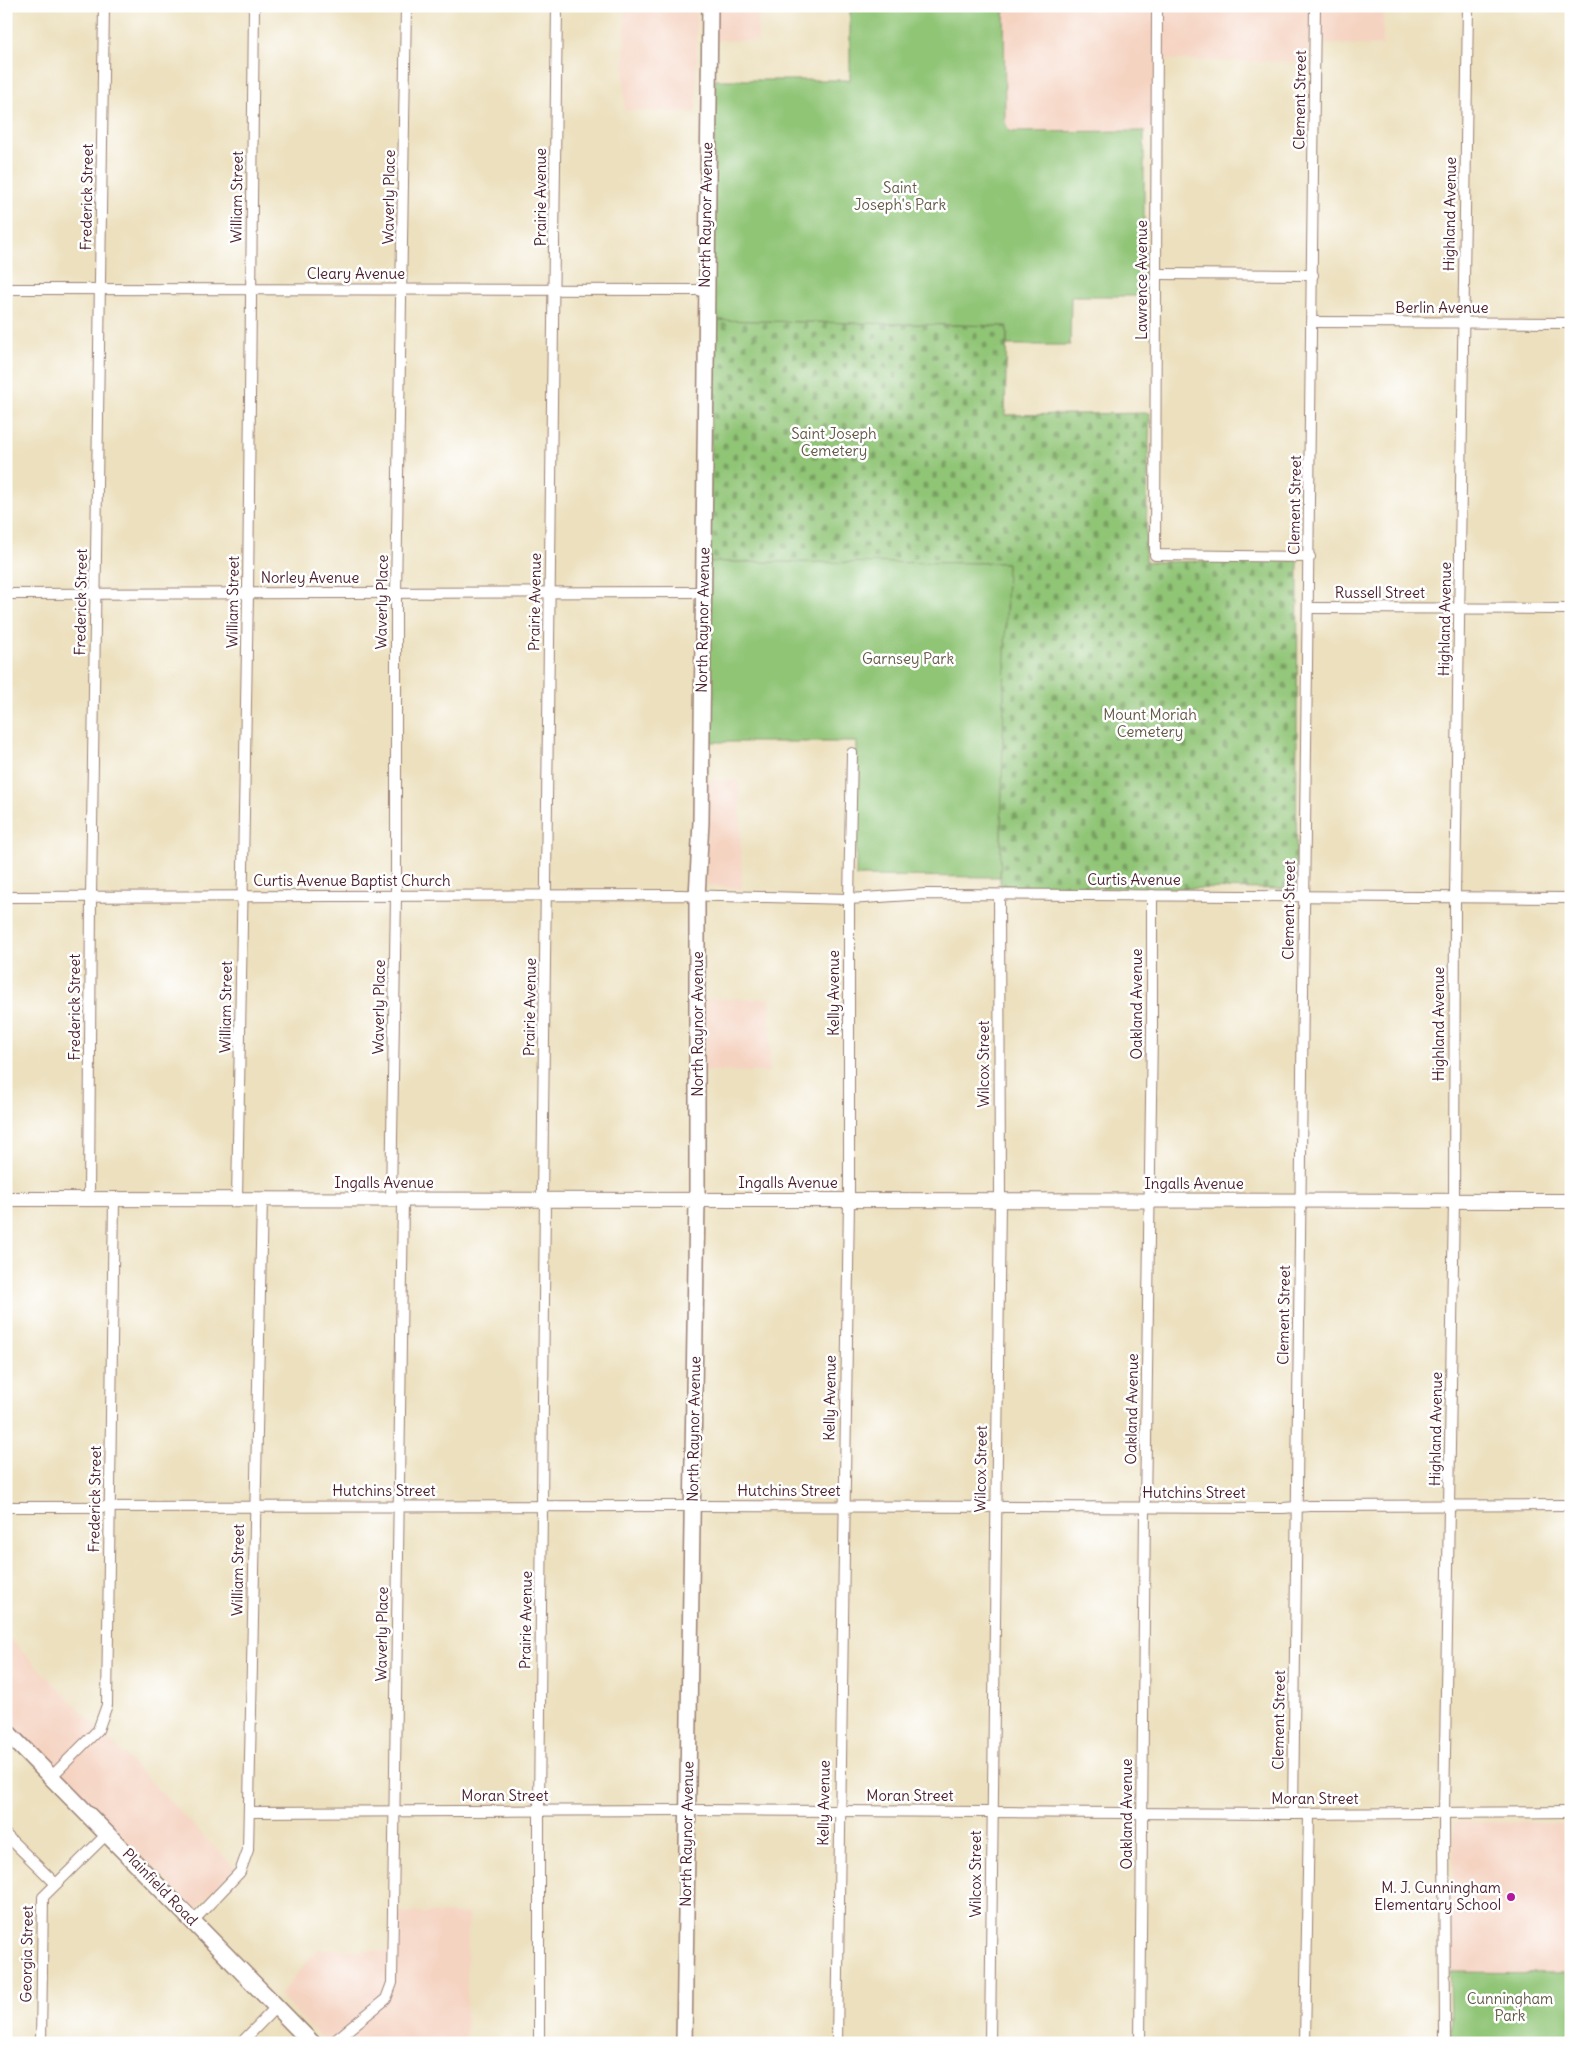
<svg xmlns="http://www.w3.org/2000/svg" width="1577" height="2049" font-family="Delius,sans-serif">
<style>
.built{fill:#f5d3c1}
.cemetery{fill:url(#cemetery-stones);stroke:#6d7250}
.green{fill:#90c576;stroke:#6d7250}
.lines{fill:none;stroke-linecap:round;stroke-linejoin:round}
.minor-casing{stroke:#9b8074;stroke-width:12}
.tertiary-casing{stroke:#9b8074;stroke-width:16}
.secondary-casing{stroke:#9b8074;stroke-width:18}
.primary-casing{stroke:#9b8074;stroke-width:19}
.minor{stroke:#fff;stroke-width:10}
.tertiary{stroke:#fff;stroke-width:14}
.secondary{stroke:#fff;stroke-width:15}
.primary{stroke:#fff;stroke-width:16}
.poi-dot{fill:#b5179e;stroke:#fff;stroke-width:2}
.labels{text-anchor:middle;stroke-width:5;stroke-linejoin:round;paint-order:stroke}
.street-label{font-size:15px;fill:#4a1f2b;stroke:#fff}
.park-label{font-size:15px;fill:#625945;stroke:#fff}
.poi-label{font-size:15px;fill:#4a1f2b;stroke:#fff;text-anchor:end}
</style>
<defs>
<pattern id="cemetery-stones" width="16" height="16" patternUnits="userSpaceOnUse" patternTransform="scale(1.25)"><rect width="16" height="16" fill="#90c576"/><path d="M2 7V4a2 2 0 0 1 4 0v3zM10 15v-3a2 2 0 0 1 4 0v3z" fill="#789f61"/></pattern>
</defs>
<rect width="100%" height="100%" fill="#fff"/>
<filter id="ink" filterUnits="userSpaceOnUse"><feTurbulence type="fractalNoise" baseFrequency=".02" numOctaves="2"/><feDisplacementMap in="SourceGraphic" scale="10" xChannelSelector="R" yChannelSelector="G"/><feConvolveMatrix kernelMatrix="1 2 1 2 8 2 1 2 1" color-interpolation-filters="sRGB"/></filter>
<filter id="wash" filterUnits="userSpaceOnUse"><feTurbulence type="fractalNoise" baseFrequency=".0096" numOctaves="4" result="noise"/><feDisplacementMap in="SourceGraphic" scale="20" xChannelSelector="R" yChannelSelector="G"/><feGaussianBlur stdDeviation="1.12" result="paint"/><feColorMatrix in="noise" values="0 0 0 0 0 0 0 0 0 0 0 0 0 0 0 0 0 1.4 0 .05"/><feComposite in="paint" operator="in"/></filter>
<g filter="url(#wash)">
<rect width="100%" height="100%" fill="#ece0be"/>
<g class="built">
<path d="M 625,6 L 697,6 L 696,112 L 624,110 Z"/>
<path d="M 715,6 L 758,6 L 758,41 L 715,40 Z"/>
<path d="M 1004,6 L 1383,6 L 1383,46 L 1308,43 L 1308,62 L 1160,60 L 1161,132 L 1011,132 L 1005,123 Z"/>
<path d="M 707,781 L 739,781 L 742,889 L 707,885 Z"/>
<path d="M 705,999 L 770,999 L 769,1072 L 704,1071 Z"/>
<path d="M 6,1635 L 235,1868 L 195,1910 L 6,1718 Z"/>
<path d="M 1454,1822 L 1571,1823 L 1571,1973 L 1450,1972 Z"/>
<path d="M 399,1912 L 468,1914 L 466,2038 L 463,2043 L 326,2043 L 279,1995 L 318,1949 L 398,1952 Z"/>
</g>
<path class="cemetery" d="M 712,320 L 1007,326 L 1005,415 L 1150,413 L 1145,562 L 1298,560 L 1296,889 L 1000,887 L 1006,563 L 709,562 Z"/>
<g class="green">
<path d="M 850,6 L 1004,6 L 1005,123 L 1010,132 L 1144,131 L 1144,296 L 1071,296 L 1070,345 L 1007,345 L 1007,326 L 712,320 L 715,80 L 850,80 Z"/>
<path d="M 709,562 L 1007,563 L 1000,877 L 856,876 L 857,742 L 707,742 Z"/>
<path d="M 1450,1972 L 1571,1973 L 1571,2043 L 1451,2043 Z"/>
</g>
</g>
<g filter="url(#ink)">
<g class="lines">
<g class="minor-casing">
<g id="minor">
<path d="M 1157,6 L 1155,555 L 1310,557"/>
<path d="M 1157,274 L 1313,275"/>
<path d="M 6,289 L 705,290"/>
<path d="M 1312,322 L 1571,323"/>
<path d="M 6,594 L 703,592"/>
<path d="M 1309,608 L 1571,609"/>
<path d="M 6,897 L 680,895 L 849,899 L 925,894 L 1571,898"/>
<path d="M 89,1198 L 91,897 L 104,6"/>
<path d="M 542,1198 L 557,6"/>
<path d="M 237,1199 L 248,593 L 254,6"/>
<path d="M 391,1199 L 396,896 L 396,593 L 406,6"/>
<path d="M 6,1507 L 693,1506 L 1283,1508 L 1310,1506 L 1571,1505"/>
<path d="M 51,1777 L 98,1730 L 107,1705 L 114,1199"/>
<path d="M 249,1812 L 688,1810 L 1293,1814 L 1571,1812"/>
<path d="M 1293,1814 L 1315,6"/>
<path d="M 6,1835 L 55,1883"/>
<path d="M 193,1921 L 240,1872 L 248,1850 L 262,1199"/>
<path d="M 41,2043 L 43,1897 L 108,1833"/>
<path d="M 241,2043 L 276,2007"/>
<path d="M 332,2043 L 386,1999 L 392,1983 L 403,1199"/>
<path d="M 539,2043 L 539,1811 L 545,1198"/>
<path d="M 837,2043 L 849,1199 L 849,899 L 852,753"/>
<path d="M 990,2043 L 1000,1200 L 999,895"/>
<path d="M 1140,2043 L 1145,1508 L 1152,1032 L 1152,895"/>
<path d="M 1305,2043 L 1309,1814"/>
<path d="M 1445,2043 L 1444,1813 L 1454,1201 L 1455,898 L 1468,6"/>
</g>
</g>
<g class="tertiary-casing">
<path id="tertiary" d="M 6,1199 L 1571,1201"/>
</g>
<g class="secondary-casing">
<path id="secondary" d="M 684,2043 L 697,1199 L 697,897 L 701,822 L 710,6"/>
</g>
<g class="primary-casing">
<path id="primary" d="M 6,1731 L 312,2043"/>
</g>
<use href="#minor" class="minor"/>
<use href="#tertiary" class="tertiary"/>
<use href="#secondary" class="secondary"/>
<use href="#primary" class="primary"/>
</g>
</g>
<circle class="poi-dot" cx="1511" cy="1897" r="5"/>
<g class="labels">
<g class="street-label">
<text transform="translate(1300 100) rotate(-89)" y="5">Clement Street</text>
<text transform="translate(87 197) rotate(-89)" y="5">Frederick Street</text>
<text transform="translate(237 197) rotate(-89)" y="5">William Street</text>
<text transform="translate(389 197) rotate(-89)" y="5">Waverly Place</text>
<text transform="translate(541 197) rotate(-90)" y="5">Prairie Avenue</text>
<text transform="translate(1450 214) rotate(-89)" y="5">Highland Avenue</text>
<text transform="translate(706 215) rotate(-89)" y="5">North Raynor Avenue</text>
<text x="356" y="279">Cleary Avenue</text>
<text transform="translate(1142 280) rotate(-90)" y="5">Lawrence Avenue</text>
<text x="1442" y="313">Berlin Avenue</text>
<text transform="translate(1295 505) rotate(-89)" y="5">Clement Street</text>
<text x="310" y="583">Norley Avenue</text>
<text x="1380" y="598">Russell Street</text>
<text transform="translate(81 602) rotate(-89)" y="5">Frederick Street</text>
<text transform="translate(233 602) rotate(-89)" y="5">William Street</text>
<text transform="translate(382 602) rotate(-89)" y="5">Waverly Place</text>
<text transform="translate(535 602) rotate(-89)" y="5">Prairie Avenue</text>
<text transform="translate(1445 619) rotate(-89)" y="5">Highland Avenue</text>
<text transform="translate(703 620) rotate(-89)" y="5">North Raynor Avenue</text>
<text x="1134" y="885">Curtis Avenue</text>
<text x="352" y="886">Curtis Avenue Baptist Church</text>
<text transform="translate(1289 910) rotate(-89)" y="5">Clement Street</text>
<text transform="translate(834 993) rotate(-90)" y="5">Kelly Avenue</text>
<text transform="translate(1137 1004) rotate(-90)" y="5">Oakland Avenue</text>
<text transform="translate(75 1007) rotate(-90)" y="5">Frederick Street</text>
<text transform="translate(226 1007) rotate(-89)" y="5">William Street</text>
<text transform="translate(379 1007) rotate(-89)" y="5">Waverly Place</text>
<text transform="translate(530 1007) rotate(-89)" y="5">Prairie Avenue</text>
<text transform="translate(698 1024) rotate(-90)" y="5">North Raynor Avenue</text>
<text transform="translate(1439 1024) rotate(-90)" y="5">Highland Avenue</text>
<text transform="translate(984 1064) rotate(-90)" y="5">Wilcox Street</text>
<text x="384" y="1188">Ingalls Avenue</text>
<text x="788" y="1188">Ingalls Avenue</text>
<text x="1194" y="1189">Ingalls Avenue</text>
<text transform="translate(1284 1315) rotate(-89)" y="5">Clement Street</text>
<text transform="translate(830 1398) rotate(-89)" y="5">Kelly Avenue</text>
<text transform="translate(1132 1409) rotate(-89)" y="5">Oakland Avenue</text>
<text transform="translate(694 1429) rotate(-89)" y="5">North Raynor Avenue</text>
<text transform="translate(1436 1429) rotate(-89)" y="5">Highland Avenue</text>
<text transform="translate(981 1469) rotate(-89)" y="5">Wilcox Street</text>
<text x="384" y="1496">Hutchins Street</text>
<text x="789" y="1496">Hutchins Street</text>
<text x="1194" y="1498">Hutchins Street</text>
<text transform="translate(95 1499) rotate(-89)" y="5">Frederick Street</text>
<text transform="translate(238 1570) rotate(-89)" y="5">William Street</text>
<text transform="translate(526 1620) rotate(-89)" y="5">Prairie Avenue</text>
<text transform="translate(382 1634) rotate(-89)" y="5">Waverly Place</text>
<text transform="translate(1279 1720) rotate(-89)" y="5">Clement Street</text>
<text x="505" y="1801">Moran Street</text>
<text x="910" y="1801">Moran Street</text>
<text x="1315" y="1804">Moran Street</text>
<text transform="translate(824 1803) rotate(-89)" y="5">Kelly Avenue</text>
<text transform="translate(1127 1814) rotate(-90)" y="5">Oakland Avenue</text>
<text transform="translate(687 1834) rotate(-89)" y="5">North Raynor Avenue</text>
<text transform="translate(976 1874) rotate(-90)" y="5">Wilcox Street</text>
<text transform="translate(160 1887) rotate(46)" y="5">Plainfield Road</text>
<text transform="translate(27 1954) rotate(-89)" y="5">Georgia Street</text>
</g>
<g class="park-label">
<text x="900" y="193">Saint<tspan x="900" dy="17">Joseph's Park</tspan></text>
<text x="834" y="439">Saint Joseph<tspan x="834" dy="17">Cemetery</tspan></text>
<text x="908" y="664">Garnsey Park</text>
<text x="1150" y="720">Mount Moriah<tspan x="1150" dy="17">Cemetery</tspan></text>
<text x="1510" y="2004">Cunningham<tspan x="1510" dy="17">Park</tspan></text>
</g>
<g class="poi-label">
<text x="1501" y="1893">M. J. Cunningham<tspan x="1501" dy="17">Elementary School</tspan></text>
</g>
</g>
<rect width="1577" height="2049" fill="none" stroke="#fff" stroke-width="25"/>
</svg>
